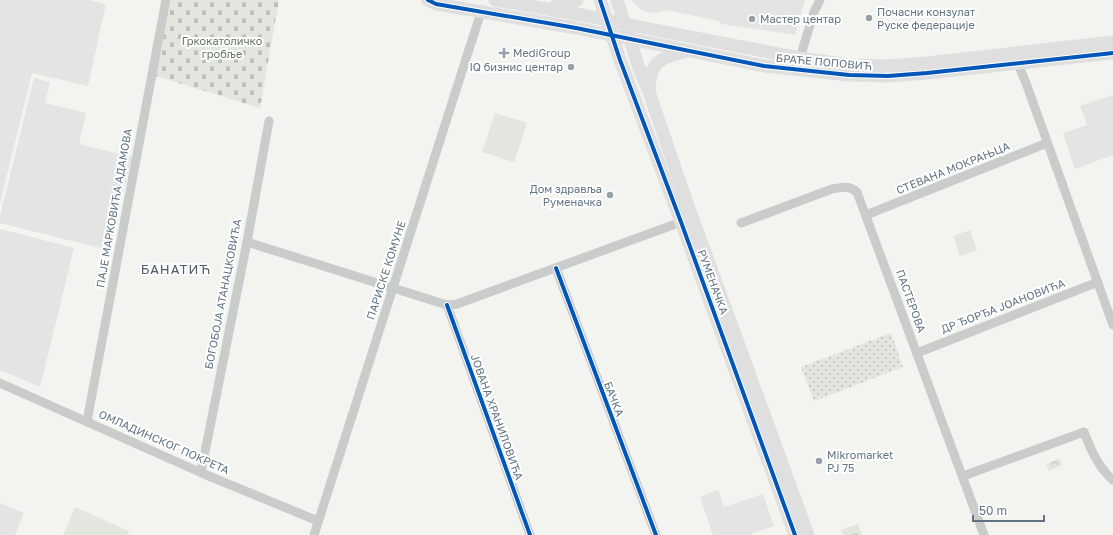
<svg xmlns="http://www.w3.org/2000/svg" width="1113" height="535" font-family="'Golos Text',sans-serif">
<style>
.built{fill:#e3e4e3}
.grass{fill:url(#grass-dots)}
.cemetery{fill:url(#cemetery-stones)}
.park{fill:url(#park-crowns)}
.garden{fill:#e2e6de}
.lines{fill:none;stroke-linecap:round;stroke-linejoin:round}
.street{stroke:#cacccc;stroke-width:9}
.secondary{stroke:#dfdfe0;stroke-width:13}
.cycleway-casing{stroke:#fff;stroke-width:6}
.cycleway{stroke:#0057b8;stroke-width:4}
.poi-dot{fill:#95a0a8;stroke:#fff;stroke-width:1.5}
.labels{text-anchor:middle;stroke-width:4;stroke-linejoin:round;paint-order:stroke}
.poi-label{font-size:11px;fill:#627481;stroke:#fff;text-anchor:start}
.park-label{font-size:11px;fill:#667861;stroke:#fff}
.street-label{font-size:11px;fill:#627481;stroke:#fff}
.quarter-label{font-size:13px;letter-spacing:1px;fill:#505d66;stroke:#fff}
</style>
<defs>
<pattern id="grass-dots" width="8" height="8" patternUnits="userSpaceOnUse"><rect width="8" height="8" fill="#e2e6de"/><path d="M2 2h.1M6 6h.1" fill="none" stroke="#bbbfb9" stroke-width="1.8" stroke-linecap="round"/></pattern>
<pattern id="cemetery-stones" width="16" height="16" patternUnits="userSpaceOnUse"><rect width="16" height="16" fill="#e2e6de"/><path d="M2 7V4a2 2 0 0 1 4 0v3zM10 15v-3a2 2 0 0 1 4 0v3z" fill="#bbbfb9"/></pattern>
<pattern id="park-crowns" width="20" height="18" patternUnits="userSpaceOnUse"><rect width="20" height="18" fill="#e2e6de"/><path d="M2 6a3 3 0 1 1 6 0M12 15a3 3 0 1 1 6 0" fill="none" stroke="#bbbfb9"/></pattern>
</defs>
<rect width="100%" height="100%" fill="#f3f3f0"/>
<g class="built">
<path d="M 0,0 L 89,0 L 106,4 L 88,86 L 32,73 L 0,203 Z"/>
<path d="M 631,0 L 805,0 L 795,35 L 722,24 L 719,21 L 666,10 L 659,13 L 645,12 L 639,8 Z"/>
<path d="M 34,78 L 50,82 L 45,103 L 86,113 L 79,144 L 132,157 L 109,250 L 0,223 L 0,216 Z"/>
<path d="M 1113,95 L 1113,155 L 1075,169 L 1063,133 L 1087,125 L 1080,106 Z"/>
<path d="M 0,229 L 74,248 L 40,387 L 0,370 Z"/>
<path d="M 718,490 L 724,507 L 763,494 L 774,526 L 748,535 L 713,535 L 700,497 Z"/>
<path d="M 0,503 L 24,513 L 15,535 L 0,535 Z"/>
</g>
<path class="grass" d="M 891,333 L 903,367 L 814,401 L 801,367 Z"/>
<path class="cemetery" d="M 171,0 L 279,0 L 260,108 L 156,76 Z"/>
<g class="park">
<path d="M 1059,458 L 1062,465 L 1049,471 L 1046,464 Z"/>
<path d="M 858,524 L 862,535 L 843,535 L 841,530 Z"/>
</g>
<g class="garden">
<path d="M 495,113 L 527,123 L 514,162 L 482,152 Z"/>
<path d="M 970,230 L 977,250 L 960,256 L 953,236 Z"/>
<path d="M 75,507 L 129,531 L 128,535 L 63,535 Z"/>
</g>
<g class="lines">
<g class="street">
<path d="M 800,58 L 814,12 L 820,0"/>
<path d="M 1018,64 L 1026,83 L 1113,325"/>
<path d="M 866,215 L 1047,143"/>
<path d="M 741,223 L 832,189 C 842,187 849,185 857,192 L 984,535"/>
<path d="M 247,242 L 447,305 L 457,304 L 681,222"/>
<path d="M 556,268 L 656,535"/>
<path d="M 447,305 L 530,535"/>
<path d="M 917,353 L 1098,282"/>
<path d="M 0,383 L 204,474 L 318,521"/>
<path d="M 87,421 L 166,0"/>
<path d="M 201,472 L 247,242 L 269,121"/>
<path d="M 963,476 L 1084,432 C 1091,450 1098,467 1113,480"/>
<path d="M 314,535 L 481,12"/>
</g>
<g class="secondary">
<path d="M 428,0 L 436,4 L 576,28 L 764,66 L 849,75 L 888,76 L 927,73 L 1113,53"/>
<path d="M 495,0 L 582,15 L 655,30 L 800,58 L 850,65 L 887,66 L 926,63 L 1113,42"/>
<path d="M 600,0 L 620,60 L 681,222 L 795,535"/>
<path d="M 617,0 L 639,68 L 649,92 L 686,200 L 808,535"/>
<path d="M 554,7 L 571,4 L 577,0"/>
<path d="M 649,90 C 650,63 658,58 684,52"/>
</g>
<g class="cycleway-casing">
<g id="cycleway">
<path d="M 428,0 L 436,4 L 576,28 L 764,66 L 849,75 L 888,76 L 927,73 L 1113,53"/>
<path d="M 600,0 L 620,60 L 681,222 L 795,535"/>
<path d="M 556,268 L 656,535"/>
<path d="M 447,305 L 530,535"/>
</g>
</g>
<use href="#cycleway" class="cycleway"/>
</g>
<g class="poi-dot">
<circle cx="869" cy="18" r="4"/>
<circle cx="752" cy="19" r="4"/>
<path d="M502 47h4v4h4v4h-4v4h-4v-4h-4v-4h4z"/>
<circle cx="571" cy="67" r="4"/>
<circle cx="610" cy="195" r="4"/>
<circle cx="819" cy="461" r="4"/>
</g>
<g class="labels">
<g class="poi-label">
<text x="877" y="16">Почасни конзулат<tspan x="877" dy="13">Руске федерације</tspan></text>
<text x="760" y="23">Мастер центар</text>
<text x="513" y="57">MediGroup</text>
<text x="563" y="71" text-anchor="end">IQ бизнис центар</text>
<text x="602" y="193" text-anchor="end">Дом здравља<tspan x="602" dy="13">Руменачка</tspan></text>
<text x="827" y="459">Mikromarket<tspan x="827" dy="13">PJ 75</tspan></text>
</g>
<g class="park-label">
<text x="222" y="45">Гркокатоличко<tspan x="222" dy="13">гробље</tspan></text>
</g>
<g class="street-label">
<text transform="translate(824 62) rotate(5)" y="4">БРАЋЕ ПОПОВИЋ</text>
<text transform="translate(953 168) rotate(-22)" y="4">СТЕВАНА МОКРАЊЦА</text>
<text transform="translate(114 208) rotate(-80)" y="4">ПАЈЕ МАРКОВИЋА АДАМОВА</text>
<text transform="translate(386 270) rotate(-72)" y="4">ПАРИСКЕ КОМУНЕ</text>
<text transform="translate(713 282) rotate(70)" y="4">РУМЕНАЧКА</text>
<text transform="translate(223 294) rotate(-79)" y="4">БОГОБОЈА АТАНАЦКОВИЋА</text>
<text transform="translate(911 301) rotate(70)" y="4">ПАСТЕРОВА</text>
<text transform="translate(1003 306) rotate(-21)" y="4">ДР ЂОРЂА ЈОАНОВИЋА</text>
<text transform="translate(614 399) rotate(69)" y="4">БАЧКА</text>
<text transform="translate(497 417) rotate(70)" y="4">ЈОВАНА ХРАНИЛОВИЋА</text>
<text transform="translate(164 442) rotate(24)" y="4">ОМЛАДИНСКОГ ПОКРЕТА</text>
</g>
<g class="quarter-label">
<text x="176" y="274">БАНАТИЋ</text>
</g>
</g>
<path d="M973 515v6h71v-6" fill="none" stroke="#627481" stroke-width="2"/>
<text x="979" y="515" font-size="12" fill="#627481" stroke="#ffffff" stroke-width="3" paint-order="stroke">50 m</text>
</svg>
